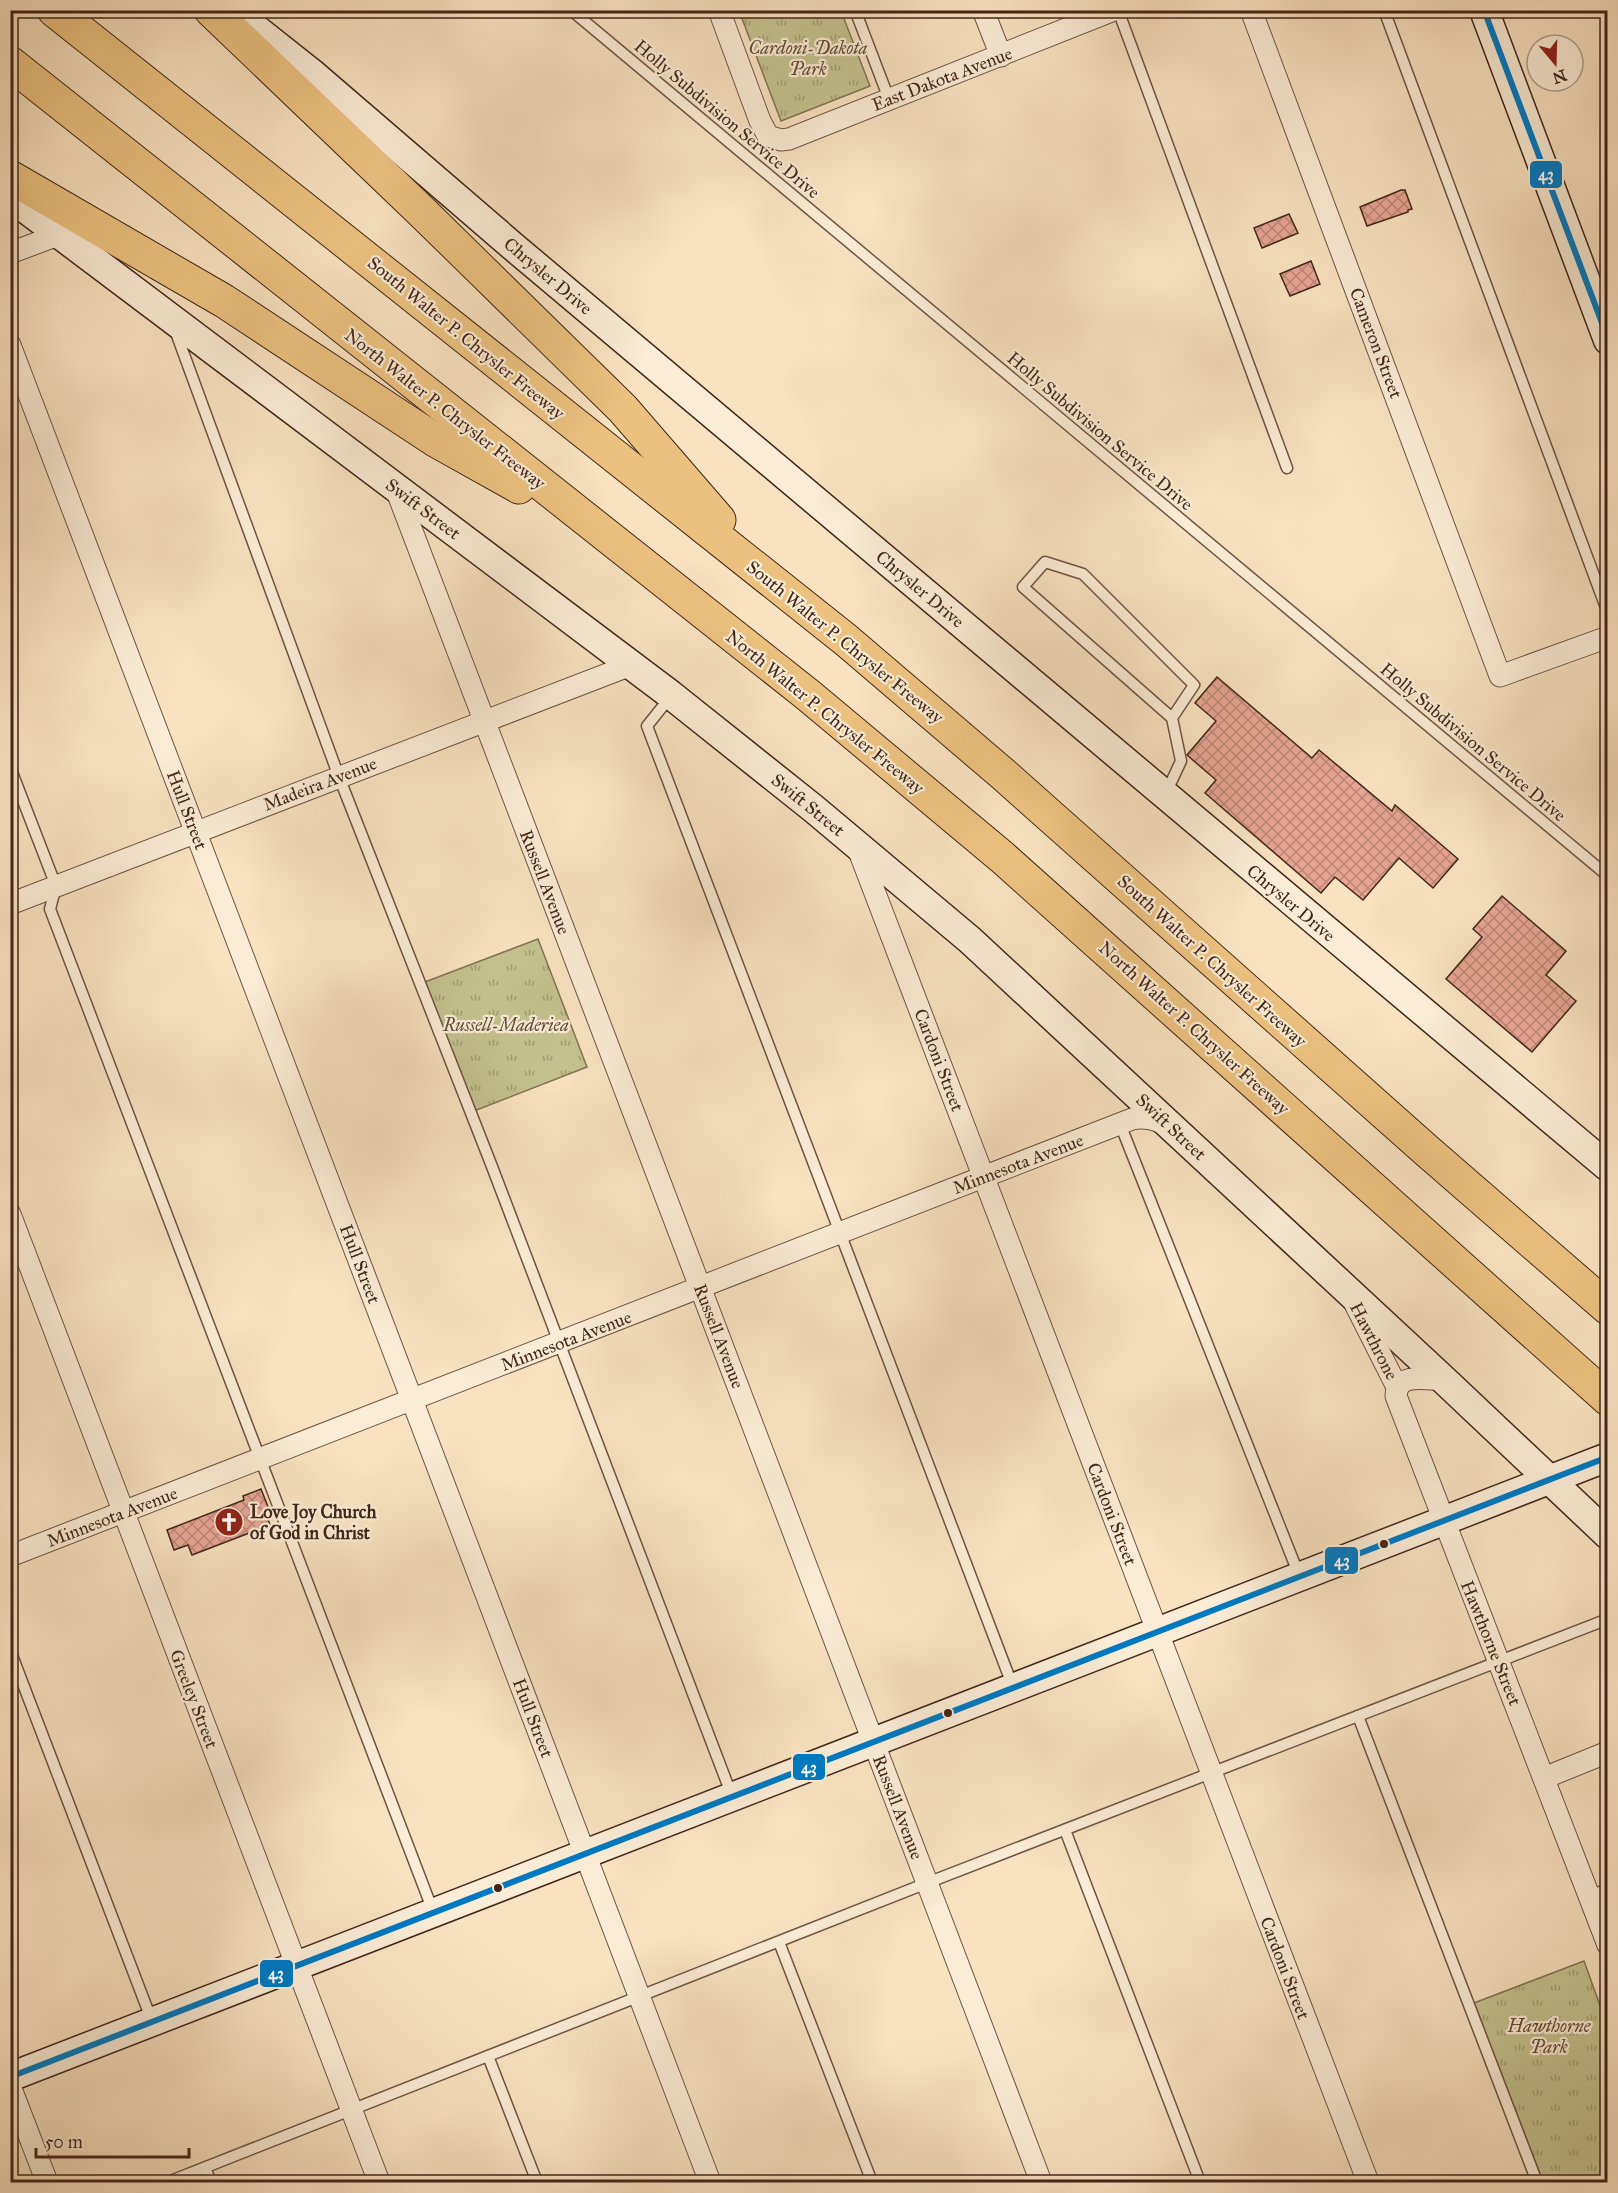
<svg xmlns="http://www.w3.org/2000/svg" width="1618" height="2193" font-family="'IM FELL Great Primer',serif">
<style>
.park{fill:url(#park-tufts);stroke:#837453;stroke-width:1.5}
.building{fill:url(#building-cross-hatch);stroke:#432518;stroke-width:1.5}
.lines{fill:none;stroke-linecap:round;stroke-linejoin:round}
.lane-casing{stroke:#705442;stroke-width:13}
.street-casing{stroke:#705442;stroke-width:23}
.secondary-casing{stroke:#432518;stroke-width:31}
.highway-casing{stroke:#432518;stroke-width:35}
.lane{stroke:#faecd5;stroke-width:10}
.street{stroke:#faecd5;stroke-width:21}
.secondary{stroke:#faecd5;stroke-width:28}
.highway{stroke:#ecc180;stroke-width:33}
.bus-1-casing{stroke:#faecd5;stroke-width:10}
.bus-1{stroke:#0079c2;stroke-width:6}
.bus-dot{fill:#432518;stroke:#faecd5;stroke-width:2}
.labels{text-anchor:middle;stroke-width:4.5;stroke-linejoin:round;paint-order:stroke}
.park-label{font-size:18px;font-style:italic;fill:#634c36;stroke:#faecd5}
.street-label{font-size:18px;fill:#432518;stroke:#faecd5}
.poi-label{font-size:18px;font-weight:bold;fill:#432518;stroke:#faecd5;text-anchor:start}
.line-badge{stroke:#faecd5;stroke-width:2}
.badge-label{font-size:16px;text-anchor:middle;font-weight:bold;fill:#fff}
</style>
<defs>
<pattern id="park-tufts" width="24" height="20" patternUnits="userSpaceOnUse" patternTransform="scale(1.5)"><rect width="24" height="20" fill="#c3c28e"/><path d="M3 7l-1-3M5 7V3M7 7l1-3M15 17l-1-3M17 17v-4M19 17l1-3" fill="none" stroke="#a09d73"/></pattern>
<pattern id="building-cross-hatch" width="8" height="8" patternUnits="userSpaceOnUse" patternTransform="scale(1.5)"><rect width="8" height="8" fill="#e6a493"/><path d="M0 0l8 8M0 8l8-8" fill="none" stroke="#bc8577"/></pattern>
</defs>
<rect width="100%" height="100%" fill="#f8e2bf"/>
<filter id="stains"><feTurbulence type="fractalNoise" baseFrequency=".00333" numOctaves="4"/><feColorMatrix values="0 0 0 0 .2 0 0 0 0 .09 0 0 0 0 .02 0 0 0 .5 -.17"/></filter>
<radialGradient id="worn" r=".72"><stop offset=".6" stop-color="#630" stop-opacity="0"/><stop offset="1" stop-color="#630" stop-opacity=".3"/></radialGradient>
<g class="park">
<path d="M 754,11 L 841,11 L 870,86 L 781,121 L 741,16 Z"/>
<path d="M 538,939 L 587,1067 L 474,1111 L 425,982 Z"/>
<path d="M 1584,1961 L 1607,2025 L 1607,2182 L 1543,2182 L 1474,2003 Z"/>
</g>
<g class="building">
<path d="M 1401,190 L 1405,190 L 1412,209 L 1408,210 L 1408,212 L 1367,226 L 1360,207 Z"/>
<path d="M 1289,214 L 1298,233 L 1262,248 L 1254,228 Z"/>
<path d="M 1311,261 L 1320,284 L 1290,296 L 1280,274 Z"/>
<path d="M 1217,677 L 1312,758 L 1319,750 L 1392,811 L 1395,805 L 1458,859 L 1433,888 L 1399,858 L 1363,900 L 1335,877 L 1321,893 L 1205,793 L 1216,780 L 1187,755 L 1216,721 L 1195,703 Z"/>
<path d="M 1502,896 L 1566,951 L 1546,975 L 1576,1001 L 1532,1052 L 1446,979 L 1482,937 L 1473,929 Z"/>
<path d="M 261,1489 L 272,1517 L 268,1519 L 270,1525 L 192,1555 L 188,1545 L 174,1550 L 167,1530 L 244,1500 L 243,1496 Z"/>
</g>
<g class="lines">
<g class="lane-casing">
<g id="lane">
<path d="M 571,10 L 1608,876"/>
<path d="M 855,10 L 889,99"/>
<path d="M 1118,10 L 1287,468"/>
<path d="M 1384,10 L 1608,613"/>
<path d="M 175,330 L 339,777 L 491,1164 L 732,1796"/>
<path d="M 671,696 L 647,726 L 1013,1687"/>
<path d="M 10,767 L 56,886 L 50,909 L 433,1911"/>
<path d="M 1166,793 L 1181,761 L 1172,718 L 1023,587 L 1045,562 L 1083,574 L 1194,685 L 1172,718"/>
<path d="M 1120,1124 L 1299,1575"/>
<path d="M 10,1650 L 152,2021"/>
<path d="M 1358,1716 L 1537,2182"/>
<path d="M 1065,1830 L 1200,2182"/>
<path d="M 1589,1896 L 1608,1889"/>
<path d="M 779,1942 L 872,2182"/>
<path d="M 488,2056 L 537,2182"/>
<path d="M 205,2168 L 211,2182"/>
<path d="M 168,2182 L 927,1883 L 1608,1619"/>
</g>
</g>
<g class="street-casing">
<g id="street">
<path d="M 719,10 L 760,121 L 768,136 L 781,140 L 789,139 L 1114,10"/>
<path d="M 983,10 L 1001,56"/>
<path d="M 1251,10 L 1500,676 L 1608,637"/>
<path d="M 10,253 L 58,235"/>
<path d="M 10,345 L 710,2182"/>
<path d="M 396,489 L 1041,2182"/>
<path d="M 857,846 L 1368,2182"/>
<path d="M 10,904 L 631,665"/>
<path d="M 10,1214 L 379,2182"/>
<path d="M 1355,1304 L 1396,1385 L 1397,1389"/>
<path d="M 1444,1380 C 1426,1379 1397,1372 1396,1396 L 1608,1945"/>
<path d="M 10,1556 L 1132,1119 C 1145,1116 1156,1120 1168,1125"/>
<path d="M 1544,1778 L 1608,1752"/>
<path d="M 10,2086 L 47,2182"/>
</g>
</g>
<g class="secondary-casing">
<g id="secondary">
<path d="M 232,10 L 314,75 L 516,249 L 1608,1167"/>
<path d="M 1484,10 L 1608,340"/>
<path d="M 10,197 L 671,695 L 814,809 L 970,940 L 1444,1380 L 1608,1535"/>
<path d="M 10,2077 L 1608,1457"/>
</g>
</g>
<g class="highway-casing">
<g id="highway">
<path d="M 54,10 L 846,640 L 1003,774 L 1426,1150 L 1608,1308"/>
<path d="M 211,10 L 421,211 L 623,409 L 719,520"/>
<path d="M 10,63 L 808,695 L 1002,857 L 1608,1399"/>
<path d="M 10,177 L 224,301 L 435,440 L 519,487"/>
</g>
</g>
<use href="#lane" class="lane"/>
<use href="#street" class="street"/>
<use href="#secondary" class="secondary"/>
<use href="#highway" class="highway"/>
<g class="bus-1-casing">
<g id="bus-1">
<path d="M 1484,10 L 1608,339"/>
<path d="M 10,2077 L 1608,1457"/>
</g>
</g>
<use href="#bus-1" class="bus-1"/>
</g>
<defs>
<g id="church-disc" transform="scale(1.5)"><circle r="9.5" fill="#8f2418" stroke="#faecd5"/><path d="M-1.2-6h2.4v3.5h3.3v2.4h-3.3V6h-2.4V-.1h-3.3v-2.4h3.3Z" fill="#fff"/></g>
</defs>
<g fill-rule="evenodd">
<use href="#church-disc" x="229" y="1522"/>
</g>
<g class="bus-dot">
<circle cx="1384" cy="1544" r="5"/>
<circle cx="948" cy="1713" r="5"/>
<circle cx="498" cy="1888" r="5"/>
</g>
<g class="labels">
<g class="park-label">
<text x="808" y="54">Cardoni-Dakota<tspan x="808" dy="21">Park</tspan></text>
<text x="506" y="1031">Russell-Maderiea</text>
<text x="1549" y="2032">Hawthorne<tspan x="1549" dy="21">Park</tspan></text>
</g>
<g class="street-label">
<text transform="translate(942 79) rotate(-21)" y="6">East Dakota Avenue</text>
<text transform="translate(727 119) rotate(40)" y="6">Holly Subdivision Service Drive</text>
<text transform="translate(548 276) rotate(40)" y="6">Chrysler Drive</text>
<text transform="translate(466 338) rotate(39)" y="6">South Walter P. Chrysler Freeway</text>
<text transform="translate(1376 343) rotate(69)" y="6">Cameron Street</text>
<text transform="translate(445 409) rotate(38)" y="6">North Walter P. Chrysler Freeway</text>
<text transform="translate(1100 431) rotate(40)" y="6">Holly Subdivision Service Drive</text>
<text transform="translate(423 509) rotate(37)" y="6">Swift Street</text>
<text transform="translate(920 589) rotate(40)" y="6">Chrysler Drive</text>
<text transform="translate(845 642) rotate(39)" y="6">South Walter P. Chrysler Freeway</text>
<text transform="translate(825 712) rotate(39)" y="6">North Walter P. Chrysler Freeway</text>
<text transform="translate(1473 742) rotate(40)" y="6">Holly Subdivision Service Drive</text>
<text transform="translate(320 784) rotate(-21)" y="6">Madeira Avenue</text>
<text transform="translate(808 805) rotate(39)" y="6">Swift Street</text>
<text transform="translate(187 810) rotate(69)" y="6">Hull Street</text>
<text transform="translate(545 882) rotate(69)" y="6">Russell Avenue</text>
<text transform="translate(1291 903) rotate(40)" y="6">Chrysler Drive</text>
<text transform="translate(1212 961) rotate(42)" y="6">South Walter P. Chrysler Freeway</text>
<text transform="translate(1194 1028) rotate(42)" y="6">North Walter P. Chrysler Freeway</text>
<text transform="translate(939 1060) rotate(69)" y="6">Cardoni Street</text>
<text transform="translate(1171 1127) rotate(43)" y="6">Swift Street</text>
<text transform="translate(1018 1164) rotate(-21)" y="6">Minnesota Avenue</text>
<text transform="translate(360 1264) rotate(69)" y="6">Hull Street</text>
<text transform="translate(719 1336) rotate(69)" y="6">Russell Avenue</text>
<text transform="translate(566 1341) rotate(-21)" y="6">Minnesota Avenue</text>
<text transform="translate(1374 1341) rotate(63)" y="6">Hawthrone</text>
<text transform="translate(1112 1514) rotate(69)" y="6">Cardoni Street</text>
<text transform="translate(112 1517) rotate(-21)" y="6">Minnesota Avenue</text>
<text transform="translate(1491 1643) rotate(68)" y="6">Hawthorne Street</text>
<text transform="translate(194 1699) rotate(69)" y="6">Greeley Street</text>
<text transform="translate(533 1718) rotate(69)" y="6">Hull Street</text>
<text transform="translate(898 1807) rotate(69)" y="6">Russell Avenue</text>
<text transform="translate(1285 1968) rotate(69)" y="6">Cardoni Street</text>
</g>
<g class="poi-label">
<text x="250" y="1518">Love Joy Church<tspan x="250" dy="21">of God in Christ</tspan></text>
</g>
</g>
<g class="line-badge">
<rect x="1529" y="160" width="34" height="29" rx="6" fill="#0079c2"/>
<rect x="1324" y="1546" width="35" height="29" rx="6" fill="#0079c2"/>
<rect x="792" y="1753" width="34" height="28" rx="6" fill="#0079c2"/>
<rect x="259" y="1959" width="35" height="29" rx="6" fill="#0079c2"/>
</g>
<g class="badge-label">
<text x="1546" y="180">43</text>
<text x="1342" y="1566">43</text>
<text x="809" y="1773">43</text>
<text x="276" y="1979">43</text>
</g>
<rect width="1618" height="2193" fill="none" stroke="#f8e2bf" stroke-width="36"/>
<rect x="12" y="12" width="1594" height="2169" fill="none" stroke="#432518" stroke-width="3"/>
<rect x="18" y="18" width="1582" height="2157" fill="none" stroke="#432518" stroke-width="1.5"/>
<g transform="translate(1555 63) rotate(161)"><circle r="28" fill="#faecd5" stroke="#b19c89" stroke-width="1.5"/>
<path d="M0-4.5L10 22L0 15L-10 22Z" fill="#8f2418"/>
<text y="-9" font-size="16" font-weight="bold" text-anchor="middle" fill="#432518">N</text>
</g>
<path d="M36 2148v9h153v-9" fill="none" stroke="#432518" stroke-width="3"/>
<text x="45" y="2148" font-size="18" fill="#432518" stroke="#faecd5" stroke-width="4.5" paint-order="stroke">50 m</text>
<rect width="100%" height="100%" filter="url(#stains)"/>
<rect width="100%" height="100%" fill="url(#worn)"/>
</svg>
